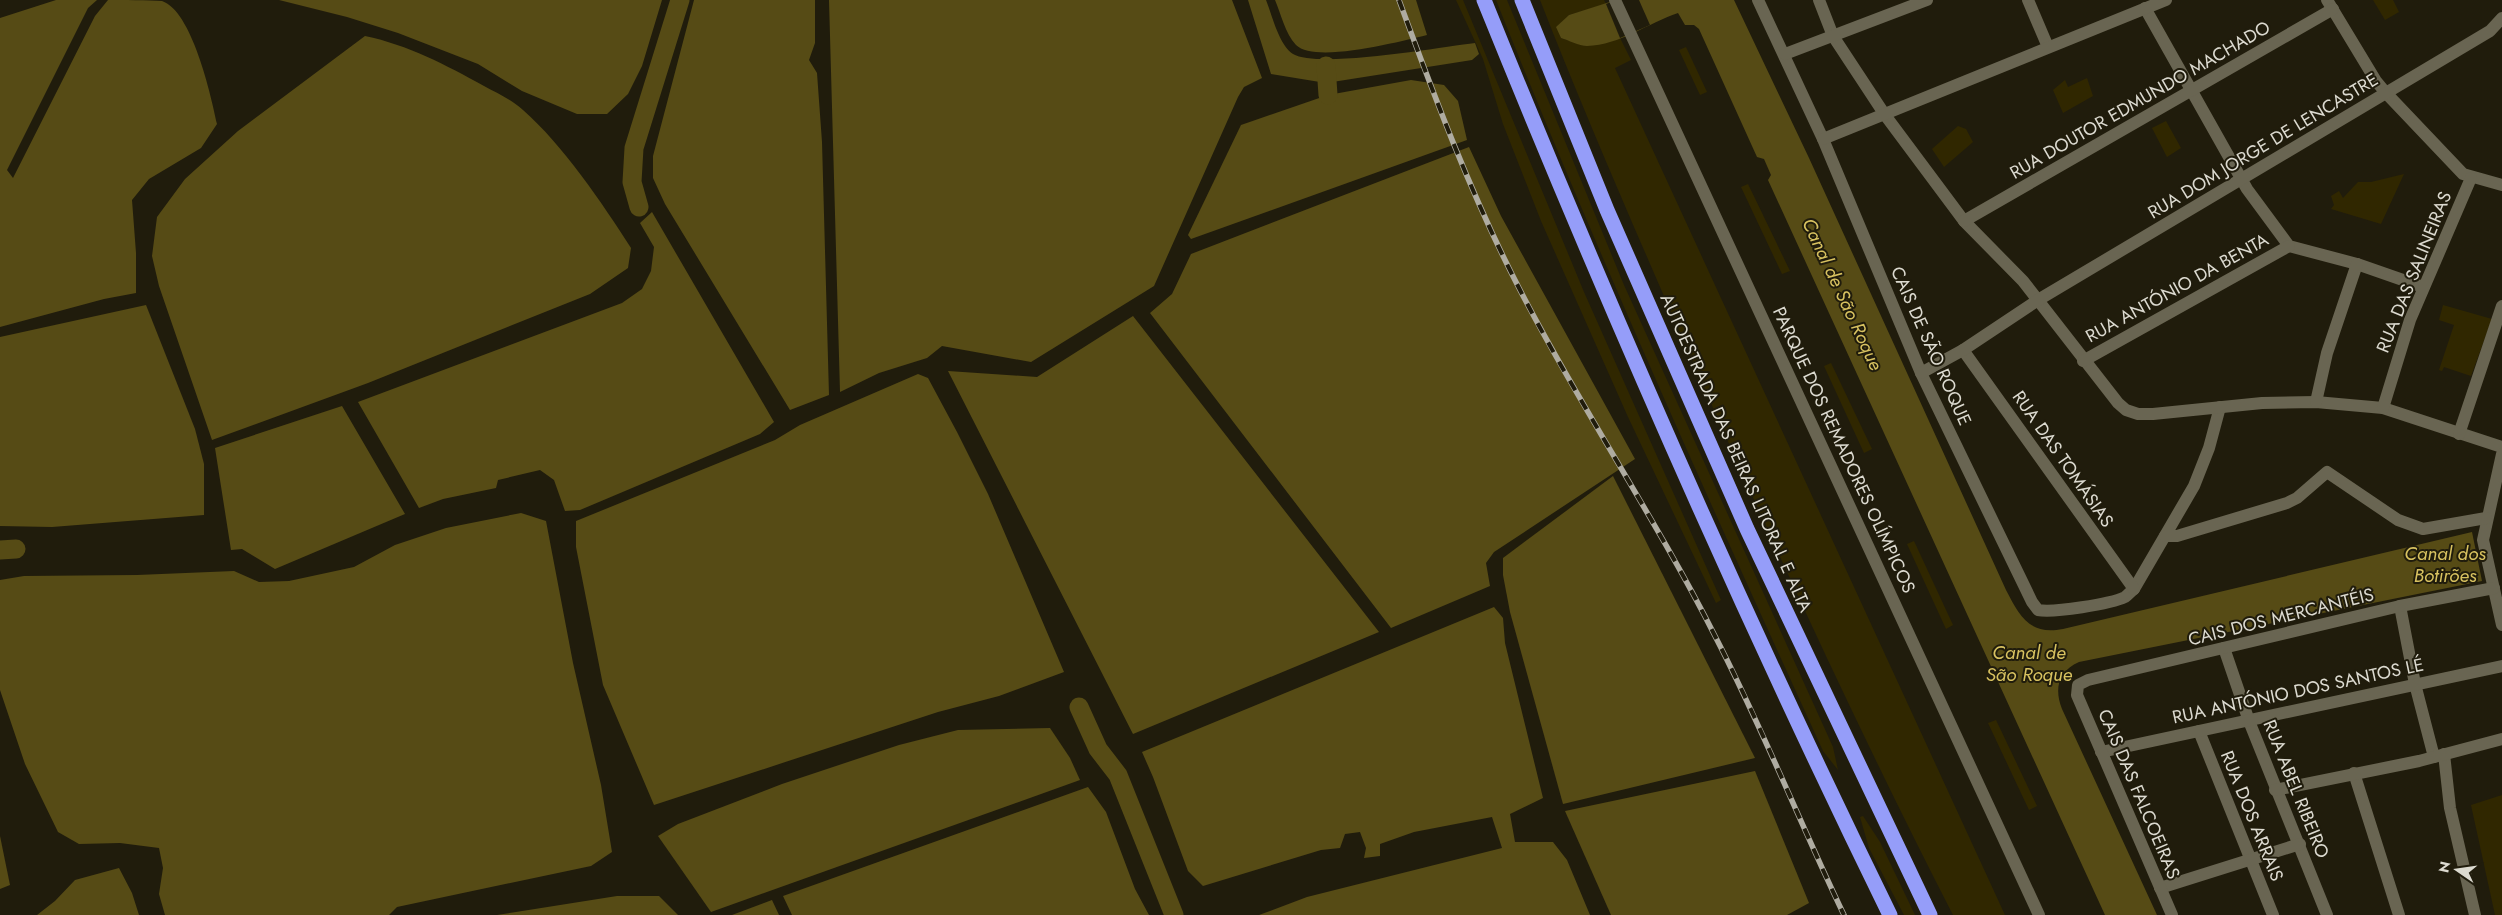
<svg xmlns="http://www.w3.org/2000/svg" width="2502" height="915" font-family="Jost,sans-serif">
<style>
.green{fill:#302700}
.water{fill:#564b15}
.pier{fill:#201c0c}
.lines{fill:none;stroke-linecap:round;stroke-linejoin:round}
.canal{stroke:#564b15;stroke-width:19}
.minor{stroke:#696552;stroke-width:12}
.highway{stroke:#959df9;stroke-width:15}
.rail-casing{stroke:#afaca1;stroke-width:5.5}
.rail{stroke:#201c0c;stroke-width:4;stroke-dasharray:11;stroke-linecap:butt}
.labels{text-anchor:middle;stroke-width:4;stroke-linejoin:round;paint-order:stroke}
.street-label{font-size:18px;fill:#dcdad0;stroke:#201c0c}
.water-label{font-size:19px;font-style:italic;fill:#d8c260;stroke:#201c0c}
</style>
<rect width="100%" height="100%" fill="#201c0c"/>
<g class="green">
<path d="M 1456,0 L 1463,0 L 1584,292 L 1721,600 L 1716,603 L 1628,417 L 1541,221 L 1503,124 L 1483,59 Z"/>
<path d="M 1496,0 L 1507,0 L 1624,285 L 1833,747 L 1838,770 L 1823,751 C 1710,503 1597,254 1496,0 Z"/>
<path d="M 1540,0 L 1604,0 L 1606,4 L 1569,15 L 1557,27 L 1561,38 L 1585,46 L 1620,38 L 1631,60 L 1615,68 L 2005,915 L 1953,915 C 1854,722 1764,525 1677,326 C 1630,218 1583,110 1540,0 Z"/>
<path d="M 2373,0 L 2393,0 L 2399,12 L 2385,20 Z"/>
<path d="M 1686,47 L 1707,92 L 1700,95 L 1679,50 Z"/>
<path d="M 2087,78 L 2093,96 L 2063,113 L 2053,90 L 2065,80 L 2068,87 Z"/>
<path d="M 2166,121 L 2181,148 L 2167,157 L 2152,128 Z"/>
<path d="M 1958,126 L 1966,129 L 1973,142 L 1944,167 L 1932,149 Z"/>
<path d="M 2404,174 L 2381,224 L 2331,209 L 2334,205 L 2331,196 L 2339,191 L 2343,198 L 2358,182 L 2371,182 Z"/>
<path d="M 1748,184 L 1790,271 L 1782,274 L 1741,187 Z"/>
<path d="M 2443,305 L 2492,319 L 2471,376 L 2444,367 L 2442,371 L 2439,370 L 2454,325 L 2439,320 Z"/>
<path d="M 1831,363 L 1872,449 L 1864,453 L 1824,366 Z"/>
<path d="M 1914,541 L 1953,625 L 1946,629 L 1907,544 Z"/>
<path d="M 1996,720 L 2037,806 L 2029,810 L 1988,723 Z"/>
<path d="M 2502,795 L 2502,915 L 2495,915 L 2471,805 Z"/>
<path d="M 1863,816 L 1880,842 L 1915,915 L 1904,915 L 1869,848 L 1860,817 Z"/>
</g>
<g class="water">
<path d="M 56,0 L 97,0 L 88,8 L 7,170 L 13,178 L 95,16 L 108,0 C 122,0 149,0 162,1 C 192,11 211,95 217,124 L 201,148 L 149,179 L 132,200 L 136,253 L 136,293 L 104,299 L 0,327 L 0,18 Z"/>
<path d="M 279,0 L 662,0 L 642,66 L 628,94 L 607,114 L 577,114 L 522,91 L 478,64 L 398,33 L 347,17 Z"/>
<path d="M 694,0 L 815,0 L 815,43 L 809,60 L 817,73 L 822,142 L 829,395 L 790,410 L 665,204 L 653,178 L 653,156 Z"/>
<path d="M 829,0 L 1232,0 L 1262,78 L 1244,87 L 1238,97 L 1154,286 L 1031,362 L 942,346 L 927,358 L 879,373 L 840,392 Z"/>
<path d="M 1248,0 L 1266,0 C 1272,15 1279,45 1293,54 C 1319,69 1441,47 1475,43 L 1479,54 L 1472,60 L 1326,83 L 1271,74 Z"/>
<path d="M 1275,0 L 1416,0 L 1427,35 C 1402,41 1315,64 1296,45 C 1285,33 1281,14 1275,0 Z"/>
<path d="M 1616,0 L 1734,0 L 1809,158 L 2006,590 C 2019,615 2029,636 2063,629 L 2472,532 L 2482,581 L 2079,662 C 2058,671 2054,689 2062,709 L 2157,915 L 2105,915 L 1768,180 L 1771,175 L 1764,159 L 1757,157 L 1699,29 L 1694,25 L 1685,25 L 1678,13 C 1648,23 1620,45 1587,46 C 1579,46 1568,40 1561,38 L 1556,27 L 1569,15 Z"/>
<path d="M 365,36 C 408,45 446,65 484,86 C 497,93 512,100 523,110 C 562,144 603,204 631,248 L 628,268 L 590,294 L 368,383 L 212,440 L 159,286 L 152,256 L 157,217 L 185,179 L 238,131 Z"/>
<path d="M 1411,80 L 1444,85 L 1458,101 L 1467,140 L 1191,239 L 1188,235 L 1241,125 L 1328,95 Z"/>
<path d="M 1469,147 L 1501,216 L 1635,459 L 1494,552 L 1486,563 L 1490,586 L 1391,628 L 1150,313 L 1172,294 L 1191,254 Z"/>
<path d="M 652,212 L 774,422 L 760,434 L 580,510 L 565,511 L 554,480 L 540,470 L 498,480 L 496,488 L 443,499 L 419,508 L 358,402 L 622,303 L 642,289 L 651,271 L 654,247 L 640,223 Z"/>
<path d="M 146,305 L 195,429 L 204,464 L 204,515 L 52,527 L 0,526 L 0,337 Z"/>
<path d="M 1133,316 L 1379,632 L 1133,734 L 948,371 L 1037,377 Z"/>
<path d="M 918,374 L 928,378 L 957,432 L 988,494 L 1064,672 L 999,696 L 938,712 L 654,805 L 603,685 L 576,547 L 576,521 L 775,440 L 800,425 Z"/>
<path d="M 342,406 L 405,514 L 275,569 L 242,549 L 231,550 L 215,448 Z"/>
<path d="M 1613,476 L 1755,758 L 1563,804 L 1510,612 L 1503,575 L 1503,558 Z"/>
<path d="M 521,513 L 546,521 L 573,663 L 601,785 L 612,852 L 591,866 L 397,907 L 389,915 L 165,915 L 159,894 L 163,868 L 159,848 L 120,843 L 79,844 L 58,832 L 25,764 L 0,690 L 0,580 L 24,576 L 137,575 L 234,571 L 259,582 L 289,581 L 354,567 L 395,545 L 446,528 Z"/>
<path d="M 1494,607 L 1503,618 L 1505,643 L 1543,798 L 1510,814 L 1515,842 L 1553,842 L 1567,860 L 1590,915 L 1259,915 L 1307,897 L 1502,848 L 1492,817 L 1414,832 L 1380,844 L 1380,856 L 1364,858 L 1366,848 L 1360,832 L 1345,834 L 1340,848 L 1321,850 L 1203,886 L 1188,871 L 1153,777 L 1142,752 Z"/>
<path d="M 1050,728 L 1070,758 L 1080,780 L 711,912 L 658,836 L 678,824 L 782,784 L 899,745 L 958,730 Z"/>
<path d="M 1755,771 L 1809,903 L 1787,915 L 1611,915 L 1565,811 Z"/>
<path d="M 1088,787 L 1106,812 L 1135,889 L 1149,915 L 792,915 L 783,896 Z"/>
<path d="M 0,836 L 10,885 L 0,889 Z"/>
<path d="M 119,868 L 132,893 L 139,915 L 37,915 L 55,901 L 75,880 Z"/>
<path d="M 617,896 L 659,896 L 678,915 L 497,915 Z"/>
<path d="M 772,900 L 779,915 L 732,915 Z"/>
</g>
<path class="pier" d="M 1616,0 L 1639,0 L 1650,25 L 1620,38 L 1606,4 Z"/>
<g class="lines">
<g class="canal">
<path d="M 1326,66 L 1328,95"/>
<path d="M 639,207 L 632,182 L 634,148 L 680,0"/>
<path d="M 0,550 L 16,549"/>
<path d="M 1079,707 L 1098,749 L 1118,775 L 1174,915"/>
</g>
<g class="minor">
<path d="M 1615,0 L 2039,915"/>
<path d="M 1758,0 L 1823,139 L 1921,373 L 2032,602 L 2038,610 C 2053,613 2111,604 2125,597 C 2128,595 2131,591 2134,589 L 2194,486 L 2209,448 L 2220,407"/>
<path d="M 1819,0 L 1833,36 L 1885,115 L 1964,221 L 2023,281 L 2118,403 L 2126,410 L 2138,414 L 2153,414 L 2262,403 L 2316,402 L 2383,408 L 2502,447"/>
<path d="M 2028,0 L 2048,47"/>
<path d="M 2327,0 L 2376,81 L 2386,93 L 2463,174 L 2502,185"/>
<path d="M 2145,8 L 2247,189 L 2289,246 L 2357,264 L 2423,287"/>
<path d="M 1785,54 L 1927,0"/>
<path d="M 1823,139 L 2166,0"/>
<path d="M 1964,221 L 2333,9"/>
<path d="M 1963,350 L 2134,589"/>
<path d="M 2083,361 L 2289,246"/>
<path d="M 1921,373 L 1963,350 L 2038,300 L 2490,31 L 2502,18"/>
<path d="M 2316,402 L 2327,353 L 2357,264"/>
<path d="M 2383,408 L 2410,320 L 2471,178"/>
<path d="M 2459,434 L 2502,306"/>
<path d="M 2502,454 L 2483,540 L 2502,625"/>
<path d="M 2165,536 L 2177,536 L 2287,503 L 2297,498 L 2327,472 L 2398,520 L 2423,529 L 2486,518"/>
<path d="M 2400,606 L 2415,684 L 2434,757"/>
<path d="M 2224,648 L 2249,721 L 2327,915"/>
<path d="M 2199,731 L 2273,915"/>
<path d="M 2101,752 L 2502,666"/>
<path d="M 2444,754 L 2450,808 L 2475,915"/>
<path d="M 2354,773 L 2399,915"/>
<path d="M 2275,790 L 2419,761 L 2502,739"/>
<path d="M 2160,888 L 2300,844"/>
<path d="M 2172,915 L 2077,695 L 2078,685 L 2088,680 L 2400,606 L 2494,588"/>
</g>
<g class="highway">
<path d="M 1484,0 C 1609,309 1743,615 1890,915"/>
<path d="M 1522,0 L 1607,210 L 1747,529 L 1930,915"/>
</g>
<g class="rail-casing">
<path id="rail" d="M 1399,0 C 1435,98 1471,195 1519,288 C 1580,407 1655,517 1715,636 C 1762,727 1800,823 1844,915"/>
</g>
<use href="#rail" class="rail"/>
</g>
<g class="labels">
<g class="street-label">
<text transform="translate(2140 100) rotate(-30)" y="6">RUA DOUTOR EDMUNDO MACHADO</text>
<text transform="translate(2263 146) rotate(-31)" y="6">RUA DOM JORGE DE LENCASTRE</text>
<text transform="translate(2414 272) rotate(-68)" y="6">RUA DAS SALINEIRAS</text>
<text transform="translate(2177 288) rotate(-29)" y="6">RUA ANTÓNIO DA BENTA</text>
<text transform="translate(1931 346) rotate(66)" y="6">CAIS DE SÃO ROQUE</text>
<text transform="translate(1844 450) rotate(65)" y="6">PARQUE DOS REMADORES OLÍMPICOS</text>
<text transform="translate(1736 453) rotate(66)" y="6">AUTOESTRADA DAS BEIRAS LITORAL E ALTA</text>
<text transform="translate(2063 459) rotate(55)" y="6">RUA DAS TOMÁSIAS</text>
<text transform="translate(2281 617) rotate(-14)" y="6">CAIS DOS MERCANTÉIS</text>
<text transform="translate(2298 691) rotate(-12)" y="6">RUA ANTÓNIO DOS SANTOS LÉ</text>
<text transform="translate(2296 789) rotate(68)" y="6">RUA ABEL RIBEIRO</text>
<text transform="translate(2139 794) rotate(67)" y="6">CAIS DAS FALCOEIRAS</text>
<text transform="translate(2252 816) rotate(68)" y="6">RUA DOS ARRAIS</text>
</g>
<g class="water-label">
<text transform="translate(1843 294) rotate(65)" y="7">Canal de São Roque</text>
<text x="2445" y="560">Canal dos<tspan x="2445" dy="22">Botirões</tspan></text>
<text x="2029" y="659">Canal de<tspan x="2029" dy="22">São Roque</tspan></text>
</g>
</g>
<g transform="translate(2457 870) rotate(283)" stroke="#201c0c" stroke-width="4" paint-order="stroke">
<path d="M0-4L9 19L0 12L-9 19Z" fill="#dcdad0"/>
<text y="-8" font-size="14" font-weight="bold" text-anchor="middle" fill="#dcdad0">N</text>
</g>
</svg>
